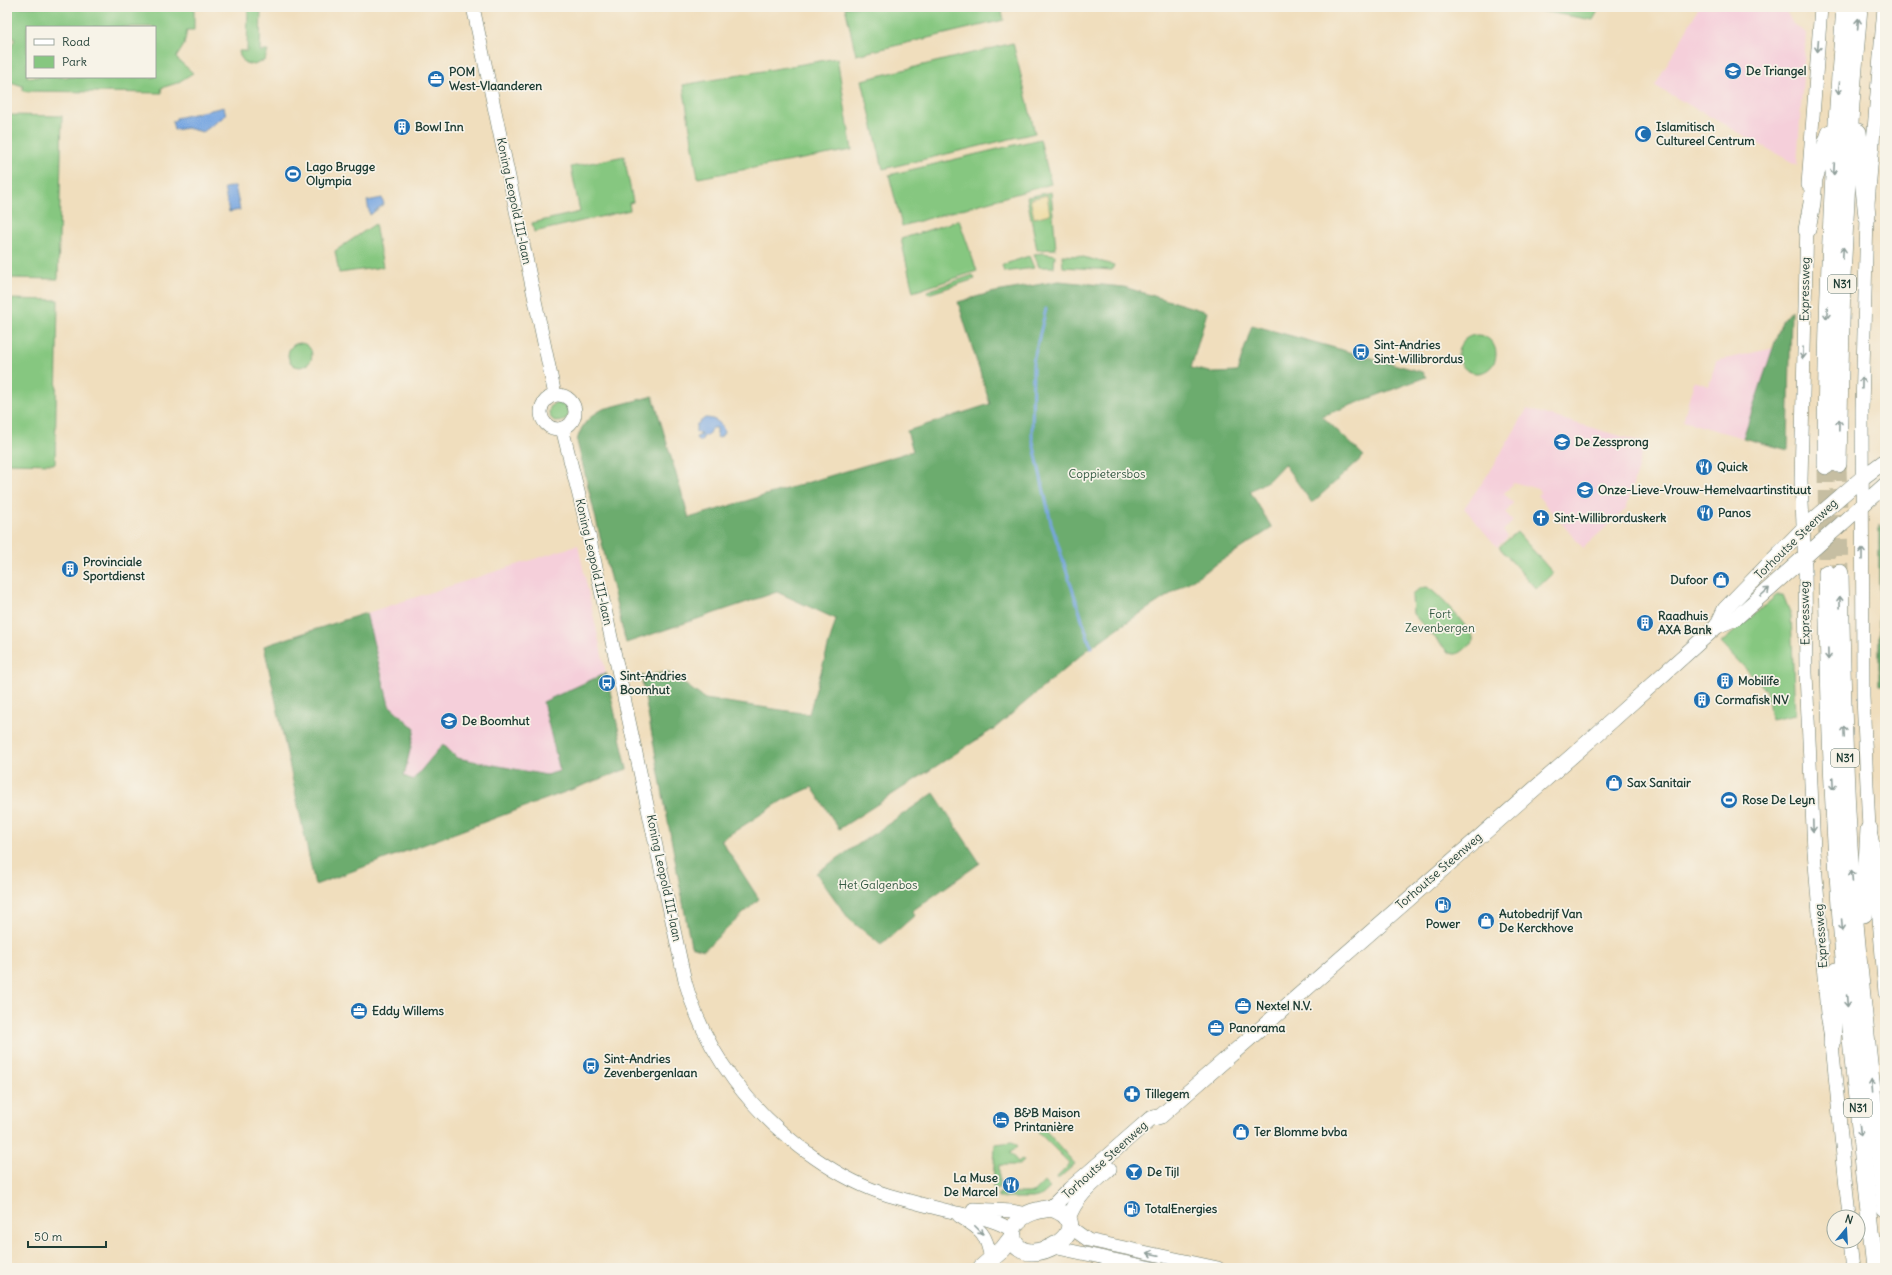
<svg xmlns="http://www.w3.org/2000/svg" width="1892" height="1275" font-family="Delius,sans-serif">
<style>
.built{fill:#f5cfda}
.green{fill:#86c780;stroke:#52825a;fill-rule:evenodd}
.forest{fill:#6cac6e;stroke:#467451}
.sand{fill:#eeda9e;stroke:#868c69}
.water{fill:#77a6e1;stroke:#4b728a}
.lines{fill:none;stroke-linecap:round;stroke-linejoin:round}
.stream{stroke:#77a6e1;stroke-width:3}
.trunk-tunnel{stroke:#c6bea2;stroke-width:17;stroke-dasharray:17 8;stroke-linecap:butt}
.tertiary-casing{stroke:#687564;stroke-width:14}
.secondary-casing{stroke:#687564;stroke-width:16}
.primary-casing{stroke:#687564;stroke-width:18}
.trunk-casing{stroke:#687564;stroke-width:18}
.tertiary{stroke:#fff;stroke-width:13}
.secondary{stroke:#fff;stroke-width:15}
.primary{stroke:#fff;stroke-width:17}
.trunk{stroke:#fff;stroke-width:17}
.oneway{stroke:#8f9e9a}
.labels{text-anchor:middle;stroke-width:3.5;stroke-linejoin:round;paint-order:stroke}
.shield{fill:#f7f3e8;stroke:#60746a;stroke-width:1}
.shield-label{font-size:11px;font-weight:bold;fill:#1f3d34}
.poi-label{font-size:12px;font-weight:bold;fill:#1f3d34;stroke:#f7f3e8;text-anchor:start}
.street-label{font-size:12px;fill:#1f3d34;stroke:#f7f3e8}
.park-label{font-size:12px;fill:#345943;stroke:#f7f3e8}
</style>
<rect width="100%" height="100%" fill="#f7f3e8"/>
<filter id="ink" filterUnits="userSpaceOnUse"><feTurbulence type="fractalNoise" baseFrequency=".025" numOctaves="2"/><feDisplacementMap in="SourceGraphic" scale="8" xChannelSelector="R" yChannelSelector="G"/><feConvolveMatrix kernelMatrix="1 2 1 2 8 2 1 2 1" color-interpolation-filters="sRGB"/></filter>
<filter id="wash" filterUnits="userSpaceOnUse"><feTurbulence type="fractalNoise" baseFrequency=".012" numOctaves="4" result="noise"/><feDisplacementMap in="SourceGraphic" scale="16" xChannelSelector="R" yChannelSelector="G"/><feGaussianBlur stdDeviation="0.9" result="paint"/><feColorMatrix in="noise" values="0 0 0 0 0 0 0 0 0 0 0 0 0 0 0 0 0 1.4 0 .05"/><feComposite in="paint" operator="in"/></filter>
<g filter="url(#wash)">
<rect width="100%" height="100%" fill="#f0debd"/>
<g class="built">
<path d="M 1699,7 L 1784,7 L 1793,24 L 1806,33 L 1797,165 L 1655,86 Z"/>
<path d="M 1773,348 L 1743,438 L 1683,421 L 1694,381 L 1709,386 L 1716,361 Z"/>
<path d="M 1527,409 L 1645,443 L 1626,509 L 1583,548 L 1537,495 L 1541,492 L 1538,489 L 1513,482 L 1512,486 L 1504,493 L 1513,503 L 1506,513 L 1513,521 L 1503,531 L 1508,537 L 1497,547 L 1464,508 L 1491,470 Z"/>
<path d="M 578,545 L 627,769 L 315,885 L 264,646 Z"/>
</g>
<g class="green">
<path d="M 7,7 L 194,7 L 194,30 L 187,30 L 184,45 L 176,58 L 193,73 L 177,83 L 161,88 L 162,93 L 23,91 L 23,86 L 7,81 L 7,55 L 15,39 L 10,37 L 7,39 ZM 27,27 L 155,27 L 155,77 L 27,77 Z"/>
<path d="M 248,7 L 261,7 L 260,51 L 268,51 L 265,60 L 254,65 L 245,63 L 240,56 L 239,51 L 247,51 Z"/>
<path d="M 845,7 L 1001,7 L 1004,20 L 856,55 Z"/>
<path d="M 1530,7 L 1600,7 L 1593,20 L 1529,9 Z"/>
<path d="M 1013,43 L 1035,133 L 883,169 L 862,80 Z"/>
<path d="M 837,58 L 852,150 L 698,178 L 683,85 Z"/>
<path d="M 7,115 L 62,116 L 58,279 L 7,278 Z"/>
<path d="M 1040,139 L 1051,184 L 902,226 L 889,175 Z"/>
<path d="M 624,156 L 633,202 L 629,203 L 630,210 L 534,232 L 532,223 L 580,212 L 571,167 Z"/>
<path d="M 1051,192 L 1056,249 L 1037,250 L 1027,197 Z"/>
<path d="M 959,220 L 977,271 L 913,292 L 901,239 Z"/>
<path d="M 375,224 L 383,267 L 339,273 L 335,251 Z"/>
<path d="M 1043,253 L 1055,255 L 1054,267 L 1039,267 L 1034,254 Z"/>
<path d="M 1062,255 L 1079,256 L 1114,265 L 1112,270 L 1063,267 Z"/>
<path d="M 1029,256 L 1034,268 L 1004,272 L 1002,265 Z"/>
<path d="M 973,275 L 975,279 L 928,294 L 927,291 Z"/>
<path d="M 7,299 L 58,300 L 55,464 L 7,463 Z"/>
<circle cx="1477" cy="354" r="19"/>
<circle cx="300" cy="355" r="12"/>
<circle cx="559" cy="412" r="10"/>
<path d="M 1517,532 L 1553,573 L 1536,589 L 1499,547 Z"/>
<path d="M 1427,587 C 1438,593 1467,626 1473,637 L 1473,642 C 1464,649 1459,658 1448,652 L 1413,614 L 1412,595 L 1420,588 Z"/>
<path d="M 1777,595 L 1783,595 L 1791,615 L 1795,715 L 1771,720 L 1767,691 L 1721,643 Z"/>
<path d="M 1039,1123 L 1075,1164 L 1057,1180 L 1056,1178 L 1070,1164 L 1034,1128 Z"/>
<path d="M 1013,1142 L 1018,1146 L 1010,1153 L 1018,1162 L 1021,1159 L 1024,1161 L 1020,1165 L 999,1165 L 999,1188 L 993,1188 L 995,1144 Z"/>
<path d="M 1044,1182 L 1050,1188 L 1041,1196 L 1033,1198 L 998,1198 L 998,1194 L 1000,1193 L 1033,1193 Z"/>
</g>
<g class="forest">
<path d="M 1059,281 L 1124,287 L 1207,312 L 1191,368 L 1214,373 L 1237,372 L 1252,325 L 1422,372 L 1426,377 L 1322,416 L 1364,456 L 1312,503 L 1284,464 L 1269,480 L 1250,491 L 1272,528 L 1121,626 L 1087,650 L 995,728 L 839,829 L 812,787 L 783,800 L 721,840 L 759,899 L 704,950 L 691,946 L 641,676 L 668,672 L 705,699 L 809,714 L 836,619 L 777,592 L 626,643 L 577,441 C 581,425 588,417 603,409 L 653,396 L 689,518 L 913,451 L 907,431 L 990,404 L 958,302 L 990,293 Z"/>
<path d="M 1791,310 L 1788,450 L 1743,438 L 1782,321 Z"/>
<path d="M 1879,525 L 1885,531 L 1885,681 L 1883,685 L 1879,685 Z"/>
<path d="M 366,613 L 389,705 L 415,729 L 404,776 L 413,780 L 443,744 L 457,758 L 546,775 L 560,771 L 543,702 L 606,673 L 627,769 L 315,885 L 264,646 Z"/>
<path d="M 934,793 L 980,863 L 912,911 L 915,915 L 881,945 L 849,919 L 816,873 Z"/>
</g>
<path class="sand" d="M 1047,195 L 1050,214 L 1034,218 L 1030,199 Z"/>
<g class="water">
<path d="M 224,107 L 226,115 L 203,132 L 187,128 L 174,130 L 172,121 L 176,120 L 176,118 Z"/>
<path d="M 235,186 L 240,210 L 229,212 L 224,188 Z"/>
<path d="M 382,198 L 384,204 L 370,215 L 367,201 Z"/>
<path d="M 705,418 C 715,418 723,423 724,433 L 720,438 L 717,437 L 717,428 C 711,427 710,431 708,435 L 704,436 L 701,441 L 698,441 L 696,437 L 702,435 L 702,434 L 696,432 L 696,425 Z"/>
</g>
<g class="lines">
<path class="stream" d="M 1046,309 L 1033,362 L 1032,437 L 1051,523 L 1091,647"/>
</g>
</g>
<g filter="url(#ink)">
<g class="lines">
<g class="trunk-tunnel">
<path d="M 1838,464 L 1840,573"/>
<path d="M 1826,466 L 1827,573"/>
</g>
<g class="tertiary-casing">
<g id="tertiary">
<path d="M 473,7 L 555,395"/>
<path d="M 1884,7 L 1867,216 L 1862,409 L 1863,697 L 1869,829 L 1873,844 L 1885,993"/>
<path d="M 1808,185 L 1821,7"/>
<path d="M 1807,220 L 1801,481 L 1805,567 L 1806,673 L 1814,851 L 1827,1014 L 1832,1044 L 1849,1217"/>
<circle cx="558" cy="412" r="17"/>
<path d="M 562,428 L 589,535 L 685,981 C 705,1054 753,1115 815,1158 C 838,1174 862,1187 888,1195 C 909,1201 931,1207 953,1212 C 974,1217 994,1218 1013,1231"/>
<path d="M 973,1209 L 1012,1211 L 1027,1214"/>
<path d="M 959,1216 C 982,1230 986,1233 991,1259"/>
<path d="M 1070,1227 L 1088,1240 L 1218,1268"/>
<path d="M 1850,1241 L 1853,1268"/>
<path d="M 1053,1247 L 1152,1268"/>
</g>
</g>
<g class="secondary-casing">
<g id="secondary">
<path d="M 1717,626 L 1725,609 L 1803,529 L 1862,478 L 1885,461"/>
<path d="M 1051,1208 L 1070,1189 L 1141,1127 L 1150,1119 L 1161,1116 L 1596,735 L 1717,626 L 1736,618 L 1885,485"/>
<path d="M 1068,1219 C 1075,1197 1092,1184 1109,1169"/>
</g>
</g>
<g class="primary-casing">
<g id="primary">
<path d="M 1051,1208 C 1106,1227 1024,1275 1013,1239 C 1012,1233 1013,1227 1017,1222 C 1026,1212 1039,1210 1051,1208 Z"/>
<path d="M 981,1268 L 1003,1249 L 1013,1236"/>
</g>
</g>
<g class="trunk-casing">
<g id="trunk">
<path d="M 1858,132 L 1867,216"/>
<path d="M 1807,230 L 1812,203 L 1814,179 L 1830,133"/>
<path d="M 1838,464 L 1842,277 L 1851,104 L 1859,7"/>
<path d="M 1826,466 C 1826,313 1833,160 1845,7"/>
<path d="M 1827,573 C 1829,674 1831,774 1838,874 C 1846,1006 1861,1137 1875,1268"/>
<path d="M 1840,573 C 1842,664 1843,754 1849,845 C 1857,966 1872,1087 1885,1208"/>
<path d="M 1864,914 L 1869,829"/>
<path d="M 1832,1044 L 1836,971"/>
</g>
</g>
<use href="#tertiary" class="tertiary"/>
<use href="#secondary" class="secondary"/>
<use href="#primary" class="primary"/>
<use href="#trunk" class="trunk"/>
</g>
<defs><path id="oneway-shaft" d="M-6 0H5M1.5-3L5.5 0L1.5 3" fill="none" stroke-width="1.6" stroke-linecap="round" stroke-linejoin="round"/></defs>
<g class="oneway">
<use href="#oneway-shaft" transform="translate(1858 24) rotate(-86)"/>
<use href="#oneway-shaft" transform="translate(1818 46) rotate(94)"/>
<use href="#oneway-shaft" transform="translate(1839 88) rotate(95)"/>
<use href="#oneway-shaft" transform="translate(1834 169) rotate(93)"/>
<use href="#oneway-shaft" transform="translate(1843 253) rotate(-87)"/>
<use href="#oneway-shaft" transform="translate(1827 313) rotate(92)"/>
<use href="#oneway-shaft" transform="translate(1803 353) rotate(91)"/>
<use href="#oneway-shaft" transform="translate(1862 383) rotate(-89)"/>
<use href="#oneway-shaft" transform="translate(1839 425) rotate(-89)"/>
<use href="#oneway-shaft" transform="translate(1862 554) rotate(-90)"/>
<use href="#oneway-shaft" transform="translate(1765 592) rotate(-42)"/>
<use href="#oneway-shaft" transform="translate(1840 602) rotate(-91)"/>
<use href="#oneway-shaft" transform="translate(1828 654) rotate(89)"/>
<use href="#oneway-shaft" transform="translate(1844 732) rotate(-92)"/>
<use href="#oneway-shaft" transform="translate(1833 784) rotate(87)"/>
<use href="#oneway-shaft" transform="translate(1813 826) rotate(88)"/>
<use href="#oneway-shaft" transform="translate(1852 876) rotate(-95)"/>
<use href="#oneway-shaft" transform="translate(1842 925) rotate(86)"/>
<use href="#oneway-shaft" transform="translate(1847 1001) rotate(86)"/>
<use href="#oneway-shaft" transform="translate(1872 1086) rotate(-96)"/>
<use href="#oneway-shaft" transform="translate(1860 1130) rotate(84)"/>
<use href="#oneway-shaft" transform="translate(979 1230) rotate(45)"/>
<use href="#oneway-shaft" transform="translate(1153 1254) rotate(-168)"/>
</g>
</g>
<defs>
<g id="school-disc" transform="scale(0.9)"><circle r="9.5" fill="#1f6fb2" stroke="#f7f3e8"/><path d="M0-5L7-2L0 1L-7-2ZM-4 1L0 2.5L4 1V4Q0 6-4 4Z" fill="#fff"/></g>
<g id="office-disc" transform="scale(0.9)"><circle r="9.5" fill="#1f6fb2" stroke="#f7f3e8"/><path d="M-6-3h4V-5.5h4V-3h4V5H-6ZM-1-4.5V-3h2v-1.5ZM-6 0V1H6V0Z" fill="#fff"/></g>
<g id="building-disc" transform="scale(0.9)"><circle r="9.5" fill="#1f6fb2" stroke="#f7f3e8"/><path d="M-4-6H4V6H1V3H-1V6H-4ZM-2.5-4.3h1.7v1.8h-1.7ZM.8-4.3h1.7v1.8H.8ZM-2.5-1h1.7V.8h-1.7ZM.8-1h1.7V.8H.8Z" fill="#fff"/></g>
<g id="mosque-disc" transform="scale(0.9)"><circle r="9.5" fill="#1f6fb2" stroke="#f7f3e8"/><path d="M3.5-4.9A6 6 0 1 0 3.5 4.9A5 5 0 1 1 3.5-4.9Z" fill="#fff"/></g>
<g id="stadium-disc" transform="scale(0.9)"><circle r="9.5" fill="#1f6fb2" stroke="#f7f3e8"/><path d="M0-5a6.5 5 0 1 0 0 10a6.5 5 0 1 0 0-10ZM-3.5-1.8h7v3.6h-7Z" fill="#fff"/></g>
<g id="bus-disc" transform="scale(0.9)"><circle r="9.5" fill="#1f6fb2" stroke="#f7f3e8"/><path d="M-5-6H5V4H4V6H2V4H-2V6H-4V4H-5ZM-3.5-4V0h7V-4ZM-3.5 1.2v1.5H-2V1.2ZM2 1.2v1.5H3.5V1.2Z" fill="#fff"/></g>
<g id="restaurant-disc" transform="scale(0.9)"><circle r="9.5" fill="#1f6fb2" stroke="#f7f3e8"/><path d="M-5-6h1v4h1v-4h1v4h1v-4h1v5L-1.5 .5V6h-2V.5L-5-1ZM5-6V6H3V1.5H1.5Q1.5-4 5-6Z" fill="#fff"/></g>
<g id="church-disc" transform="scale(0.9)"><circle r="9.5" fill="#1f6fb2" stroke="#f7f3e8"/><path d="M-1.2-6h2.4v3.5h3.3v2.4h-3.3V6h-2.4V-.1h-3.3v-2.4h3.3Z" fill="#fff"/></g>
<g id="shop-disc" transform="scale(0.9)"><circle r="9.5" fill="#1f6fb2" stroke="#f7f3e8"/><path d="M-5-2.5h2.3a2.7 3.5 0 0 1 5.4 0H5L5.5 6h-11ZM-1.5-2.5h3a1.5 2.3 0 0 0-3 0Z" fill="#fff"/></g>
<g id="fuel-disc" transform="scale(0.9)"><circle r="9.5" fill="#1f6fb2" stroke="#f7f3e8"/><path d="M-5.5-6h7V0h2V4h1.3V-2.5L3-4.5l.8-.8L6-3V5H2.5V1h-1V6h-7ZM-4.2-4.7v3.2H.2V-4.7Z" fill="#fff"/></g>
<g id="pharmacy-disc" transform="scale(0.9)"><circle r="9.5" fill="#1f6fb2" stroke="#f7f3e8"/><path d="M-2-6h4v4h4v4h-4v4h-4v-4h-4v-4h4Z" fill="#fff"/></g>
<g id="hotel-disc" transform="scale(0.9)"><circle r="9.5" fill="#1f6fb2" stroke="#f7f3e8"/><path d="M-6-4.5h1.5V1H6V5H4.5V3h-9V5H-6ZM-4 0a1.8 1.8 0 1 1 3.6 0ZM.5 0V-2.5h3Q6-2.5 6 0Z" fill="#fff"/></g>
<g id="bar-disc" transform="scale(0.9)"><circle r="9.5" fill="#1f6fb2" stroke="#f7f3e8"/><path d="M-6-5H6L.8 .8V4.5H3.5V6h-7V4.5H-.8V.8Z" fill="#fff"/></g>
</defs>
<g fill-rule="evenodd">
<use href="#school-disc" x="1733" y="71"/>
<use href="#office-disc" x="436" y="79"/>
<use href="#building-disc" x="402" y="127"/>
<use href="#mosque-disc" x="1643" y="134"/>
<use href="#stadium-disc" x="293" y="174"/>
<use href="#bus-disc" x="1361" y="352"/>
<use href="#school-disc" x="1562" y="442"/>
<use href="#restaurant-disc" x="1704" y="467"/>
<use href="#school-disc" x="1585" y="490"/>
<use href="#restaurant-disc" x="1705" y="513"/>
<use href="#church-disc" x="1541" y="518"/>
<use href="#building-disc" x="70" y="569"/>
<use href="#shop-disc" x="1721" y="580"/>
<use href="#building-disc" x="1645" y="623"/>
<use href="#building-disc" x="1725" y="681"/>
<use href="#bus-disc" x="607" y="683"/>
<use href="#building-disc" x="1702" y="700"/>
<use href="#school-disc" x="449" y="721"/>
<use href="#shop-disc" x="1614" y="783"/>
<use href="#stadium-disc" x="1729" y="800"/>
<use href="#fuel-disc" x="1443" y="905"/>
<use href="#shop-disc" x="1486" y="921"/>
<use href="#office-disc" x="1243" y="1006"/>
<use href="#office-disc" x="359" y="1011"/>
<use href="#office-disc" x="1216" y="1028"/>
<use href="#bus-disc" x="591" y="1066"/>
<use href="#pharmacy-disc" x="1132" y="1094"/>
<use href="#hotel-disc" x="1001" y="1120"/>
<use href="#shop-disc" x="1241" y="1132"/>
<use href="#bar-disc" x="1134" y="1172"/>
<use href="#restaurant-disc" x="1011" y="1185"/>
<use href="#fuel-disc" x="1132" y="1209"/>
</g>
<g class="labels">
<g class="shield">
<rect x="1828" y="275" width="28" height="18" rx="3"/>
<rect x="1831" y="749" width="28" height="18" rx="3"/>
<rect x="1844" y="1099" width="28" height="18" rx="3"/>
</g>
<g class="shield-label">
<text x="1842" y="288">N31</text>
<text x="1845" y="762">N31</text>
<text x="1858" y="1112">N31</text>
</g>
<g class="poi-label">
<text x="1746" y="75">De Triangel</text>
<text x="449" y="76">POM<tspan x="449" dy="14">West-Vlaanderen</tspan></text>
<text x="415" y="131">Bowl Inn</text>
<text x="1656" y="131">Islamitisch<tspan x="1656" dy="14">Cultureel Centrum</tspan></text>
<text x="306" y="171">Lago Brugge<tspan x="306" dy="14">Olympia</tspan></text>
<text x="1374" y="349">Sint-Andries<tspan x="1374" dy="14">Sint-Willibrordus</tspan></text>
<text x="1575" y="446">De Zessprong</text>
<text x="1717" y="471">Quick</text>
<text x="1598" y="494">Onze-Lieve-Vrouw-Hemelvaartinstituut</text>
<text x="1718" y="517">Panos</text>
<text x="1554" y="522">Sint-Willibrorduskerk</text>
<text x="83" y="566">Provinciale<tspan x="83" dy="14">Sportdienst</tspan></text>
<text x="1708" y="584" text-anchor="end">Dufoor</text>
<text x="1658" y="620">Raadhuis<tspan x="1658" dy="14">AXA Bank</tspan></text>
<text x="620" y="680">Sint-Andries<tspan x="620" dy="14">Boomhut</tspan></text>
<text x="1738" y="685">Mobilife</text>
<text x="1715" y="704">Cormafisk NV</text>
<text x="462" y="725">De Boomhut</text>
<text x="1627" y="787">Sax Sanitair</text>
<text x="1742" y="804">Rose De Leyn</text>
<text x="1499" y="918">Autobedrijf Van<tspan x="1499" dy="14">De Kerckhove</tspan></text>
<text x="1443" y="928" text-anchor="middle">Power</text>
<text x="1256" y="1010">Nextel N.V.</text>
<text x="372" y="1015">Eddy Willems</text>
<text x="1229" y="1032">Panorama</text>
<text x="604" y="1063">Sint-Andries<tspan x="604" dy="14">Zevenbergenlaan</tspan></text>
<text x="1145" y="1098">Tillegem</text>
<text x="1014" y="1117">B&amp;B Maison<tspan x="1014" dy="14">Printanière</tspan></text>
<text x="1254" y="1136">Ter Blomme bvba</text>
<text x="1147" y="1176">De Tijl</text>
<text x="998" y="1182" text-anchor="end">La Muse<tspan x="998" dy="14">De Marcel</tspan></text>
<text x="1145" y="1213">TotalEnergies</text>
</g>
<g class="street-label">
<text transform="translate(514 201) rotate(78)" y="4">Koning Leopold III-laan</text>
<text transform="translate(1805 289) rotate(-89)" y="4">Expressweg</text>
<text transform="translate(1796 539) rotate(-44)" y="4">Torhoutse Steenweg</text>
<text transform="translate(594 562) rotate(77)" y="4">Koning Leopold III-laan</text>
<text transform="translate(1805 613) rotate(-91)" y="4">Expressweg</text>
<text transform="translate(1439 871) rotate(-41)" y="4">Torhoutse Steenweg</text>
<text transform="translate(664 878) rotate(78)" y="4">Koning Leopold III-laan</text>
<text transform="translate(1821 936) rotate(-94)" y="4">Expressweg</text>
<text transform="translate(1105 1160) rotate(-42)" y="4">Torhoutse Steenweg</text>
</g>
<g class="park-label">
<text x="1107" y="478">Coppietersbos</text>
<text x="1440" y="618">Fort<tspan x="1440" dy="14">Zevenbergen</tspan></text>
<text x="878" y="889">Het Galgenbos</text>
</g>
</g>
<rect width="1892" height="1275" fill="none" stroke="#f7f3e8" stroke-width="24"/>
<rect x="26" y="26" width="130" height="52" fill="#f7f3e8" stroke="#a1aaa0"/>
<rect x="34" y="39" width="20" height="6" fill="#ffffff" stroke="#a1aaa0"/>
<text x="62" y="46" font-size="12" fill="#1f3d34">Road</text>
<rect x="34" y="56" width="20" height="12" fill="#86c780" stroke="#a1aaa0"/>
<text x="62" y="66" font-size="12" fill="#1f3d34">Park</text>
<g transform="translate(1846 1229) rotate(18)"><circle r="19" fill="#f7f3e8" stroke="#a1aaa0"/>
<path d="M0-3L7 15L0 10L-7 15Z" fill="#1f6fb2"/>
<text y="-6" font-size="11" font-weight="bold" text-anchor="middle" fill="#1f3d34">N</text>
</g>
<path d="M28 1241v6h78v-6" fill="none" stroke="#1f3d34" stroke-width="2"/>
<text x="34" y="1241" font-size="12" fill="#1f3d34" stroke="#f7f3e8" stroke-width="3" paint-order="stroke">50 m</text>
</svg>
